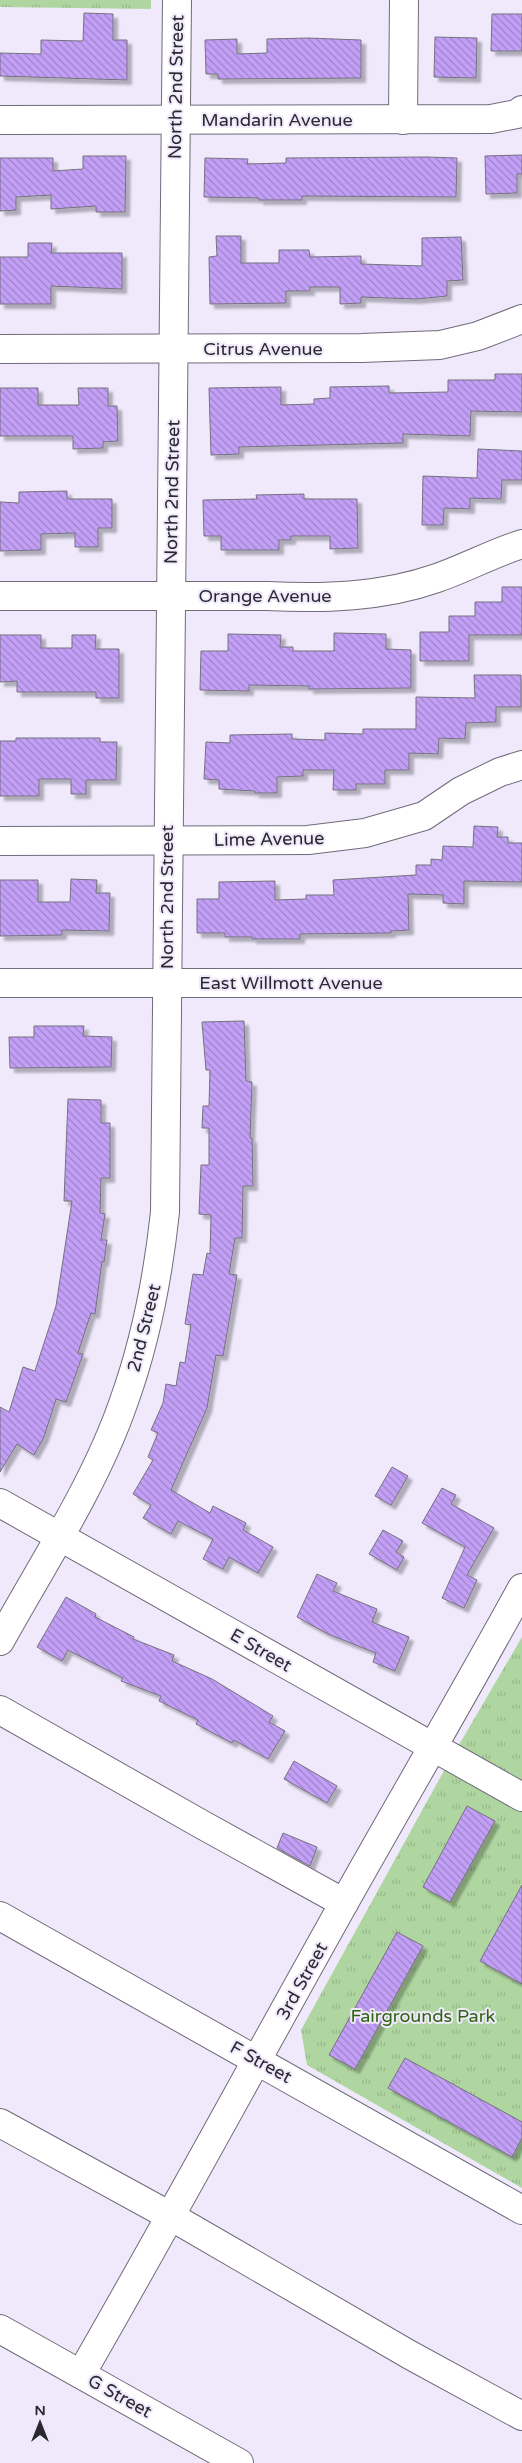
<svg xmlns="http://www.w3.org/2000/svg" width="522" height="2463" font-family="'Varela Round',sans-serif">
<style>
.grass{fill:url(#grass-tufts)}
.building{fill:url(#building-back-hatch);stroke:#75707f;filter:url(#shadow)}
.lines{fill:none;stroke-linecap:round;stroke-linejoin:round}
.minor-casing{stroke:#706b7a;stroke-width:30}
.minor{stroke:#fff;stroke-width:28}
.labels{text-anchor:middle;stroke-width:4;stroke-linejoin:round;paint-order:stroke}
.street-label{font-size:18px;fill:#2b2930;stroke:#efe9fb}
.park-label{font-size:18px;fill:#2e6311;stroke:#efe9fb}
</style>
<defs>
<pattern id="grass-tufts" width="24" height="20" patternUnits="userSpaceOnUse" patternTransform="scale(1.25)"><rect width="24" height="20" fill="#afd6a0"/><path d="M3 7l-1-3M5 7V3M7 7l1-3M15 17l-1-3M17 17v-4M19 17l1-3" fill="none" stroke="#97b88a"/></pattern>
<pattern id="building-back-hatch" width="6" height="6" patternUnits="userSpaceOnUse" patternTransform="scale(1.25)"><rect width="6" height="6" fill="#c3a0f7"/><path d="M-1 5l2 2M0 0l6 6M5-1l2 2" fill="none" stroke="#9f82c8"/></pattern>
<filter id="shadow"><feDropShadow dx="4.5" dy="4.5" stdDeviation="1" flood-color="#0004"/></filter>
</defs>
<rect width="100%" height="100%" fill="#efe9fb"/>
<g class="grass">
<path d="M 0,0 L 151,0 L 151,9 L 0,7 Z"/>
<path d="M 522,1637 L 522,2188 L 307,2065 L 301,2030 L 446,1767 Z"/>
</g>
<g class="building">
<path d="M 84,13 L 113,14 L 113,40 L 127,40 L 127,80 L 0,76 L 0,53 L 41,54 L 41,40 L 83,41 Z"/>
<path d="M 492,14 L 522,14 L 522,51 L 491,51 Z"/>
<path d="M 435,37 L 477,38 L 476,78 L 434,77 Z"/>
<path d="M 308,38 L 361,40 L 361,78 L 218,79 L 218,74 L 206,74 L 205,40 L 237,39 L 237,54 L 267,53 L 267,39 Z"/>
<path d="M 522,155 L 522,174 L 517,174 L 517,193 L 486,194 L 485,156 Z"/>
<path d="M 83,156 L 126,156 L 125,212 L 96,212 L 96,206 L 51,209 L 51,195 L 16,197 L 16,210 L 0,211 L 0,158 L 53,158 L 53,171 L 83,169 Z"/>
<path d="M 427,157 L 457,158 L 456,197 L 302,196 L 302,200 L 259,200 L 259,198 L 204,197 L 205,158 L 248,159 L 247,164 L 286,163 L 286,158 Z"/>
<path d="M 216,236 L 241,236 L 241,263 L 279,263 L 279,250 L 309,250 L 310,257 L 361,256 L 361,264 L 422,266 L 422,238 L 461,237 L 463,280 L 447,281 L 447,296 L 416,299 L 361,297 L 361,303 L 340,304 L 340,287 L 310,287 L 310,291 L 286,291 L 286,303 L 210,304 L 209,257 L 217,256 Z"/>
<path d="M 28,243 L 52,243 L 51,253 L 122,253 L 122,289 L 51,286 L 51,304 L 0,304 L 0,257 L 28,257 Z"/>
<path d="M 495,374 L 522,374 L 522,412 L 471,411 L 470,436 L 403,434 L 403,443 L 239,447 L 239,454 L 211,455 L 209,388 L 281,387 L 281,405 L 314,404 L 314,399 L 330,398 L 330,387 L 389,386 L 389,393 L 448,392 L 448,380 L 495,380 Z"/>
<path d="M 0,388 L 38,388 L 38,405 L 79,405 L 78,388 L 108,388 L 108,406 L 117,406 L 118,441 L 103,442 L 103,448 L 73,449 L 73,436 L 0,436 Z"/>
<path d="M 478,449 L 522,451 L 522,480 L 502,480 L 501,499 L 470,498 L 470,509 L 444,508 L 443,525 L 422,525 L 423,476 L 477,478 Z"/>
<path d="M 67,491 L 67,499 L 112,499 L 112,528 L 98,528 L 98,547 L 75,547 L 75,533 L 41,534 L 41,550 L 0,551 L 0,502 L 19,503 L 19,492 Z"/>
<path d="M 304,494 L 304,499 L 357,499 L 358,548 L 330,549 L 330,536 L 291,536 L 291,540 L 279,540 L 279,550 L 221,550 L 221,536 L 204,536 L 203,500 L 257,499 L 256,495 Z"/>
<path d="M 502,587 L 522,587 L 522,635 L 469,635 L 469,661 L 420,661 L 420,632 L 449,632 L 449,616 L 475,616 L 475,602 L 502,602 Z"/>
<path d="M 334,633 L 386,634 L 386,649 L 411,650 L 411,688 L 309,689 L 309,686 L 249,685 L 249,691 L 200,690 L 201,651 L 228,651 L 228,634 L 281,635 L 280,647 L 293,647 L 293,651 L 334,651 Z"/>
<path d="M 0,635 L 41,635 L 41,648 L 72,648 L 72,635 L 96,635 L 95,649 L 119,649 L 119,698 L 96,698 L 96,692 L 17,692 L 17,681 L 0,682 Z"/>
<path d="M 474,675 L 521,675 L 521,707 L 496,707 L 496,722 L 466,723 L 465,739 L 439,738 L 438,754 L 409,753 L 409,770 L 385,770 L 385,784 L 356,784 L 356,790 L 333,790 L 334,770 L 303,770 L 303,776 L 277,777 L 277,793 L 255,793 L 255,791 L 219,789 L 219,780 L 204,779 L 206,742 L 230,743 L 230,735 L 292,734 L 292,739 L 325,740 L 325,733 L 363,734 L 363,729 L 416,729 L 416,697 L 475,698 Z"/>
<path d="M 16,738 L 100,738 L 100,742 L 117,742 L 116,780 L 86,780 L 86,794 L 71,794 L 71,779 L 39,779 L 39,796 L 0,796 L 0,741 L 16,741 Z"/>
<path d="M 474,826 L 498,827 L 497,837 L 508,837 L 508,843 L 522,843 L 522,882 L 464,881 L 464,904 L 443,903 L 443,895 L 408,894 L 409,930 L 391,931 L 391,933 L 300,934 L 300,939 L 252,939 L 252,937 L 225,937 L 225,933 L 197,933 L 197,899 L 219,899 L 219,882 L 275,881 L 275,900 L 306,899 L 306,895 L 334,895 L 333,880 L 416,875 L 416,865 L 431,865 L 431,859 L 442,860 L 443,846 L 473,847 Z"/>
<path d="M 71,879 L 97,880 L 96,893 L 110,893 L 109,931 L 62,930 L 62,935 L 0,936 L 0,880 L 38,880 L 38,902 L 70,902 Z"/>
<path d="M 244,1021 L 246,1081 L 252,1082 L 250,1138 L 252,1138 L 253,1186 L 243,1186 L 242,1238 L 235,1238 L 229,1274 L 237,1275 L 223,1356 L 216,1355 L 207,1408 L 171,1490 L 210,1513 L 213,1506 L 246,1523 L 243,1530 L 273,1547 L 258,1573 L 229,1557 L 223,1569 L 203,1559 L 213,1539 L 178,1521 L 171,1534 L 143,1518 L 151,1505 L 133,1494 L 153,1460 L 148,1457 L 158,1433 L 151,1430 L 163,1403 L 166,1384 L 176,1386 L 180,1362 L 185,1363 L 191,1325 L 185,1324 L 193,1274 L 203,1275 L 207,1253 L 210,1254 L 211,1215 L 199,1214 L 201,1165 L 209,1165 L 209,1128 L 202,1128 L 203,1106 L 209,1106 L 210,1070 L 206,1070 L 202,1022 Z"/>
<path d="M 34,1026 L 84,1026 L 83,1036 L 112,1037 L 111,1067 L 10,1068 L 9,1037 L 34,1037 Z"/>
<path d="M 68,1099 L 101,1100 L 101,1123 L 110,1123 L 110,1178 L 101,1178 L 100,1213 L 105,1214 L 101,1240 L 107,1240 L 104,1262 L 102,1261 L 95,1314 L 91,1313 L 78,1353 L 83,1354 L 66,1402 L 56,1399 L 44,1437 L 34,1455 L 17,1444 L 0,1472 L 0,1407 L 9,1412 L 23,1367 L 35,1371 L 56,1306 L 72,1201 L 64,1201 Z"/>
<path d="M 392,1467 L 408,1476 L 391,1505 L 375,1496 Z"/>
<path d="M 442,1488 L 456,1495 L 451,1504 L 494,1528 L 467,1575 L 477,1580 L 464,1608 L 442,1598 L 465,1547 L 422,1523 Z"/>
<path d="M 383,1530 L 403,1541 L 396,1552 L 404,1557 L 397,1570 L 369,1554 Z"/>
<path d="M 317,1574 L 337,1583 L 333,1591 L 377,1609 L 372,1622 L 409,1637 L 395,1671 L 373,1662 L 376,1653 L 328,1634 L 297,1617 Z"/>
<path d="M 66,1597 L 96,1614 L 95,1617 L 134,1637 L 133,1639 L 174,1655 L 172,1661 L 212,1679 L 273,1716 L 269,1722 L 285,1731 L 268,1759 L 234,1740 L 232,1743 L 196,1724 L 198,1720 L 159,1701 L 161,1696 L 121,1681 L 123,1678 L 68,1650 L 62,1661 L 37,1647 Z"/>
<path d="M 294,1761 L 337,1786 L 327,1803 L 284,1779 Z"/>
<path d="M 467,1806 L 495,1821 L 450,1902 L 423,1887 Z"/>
<path d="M 283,1833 L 317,1847 L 310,1866 L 277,1848 Z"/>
<path d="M 522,1885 L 522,1984 L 480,1961 Z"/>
<path d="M 397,1932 L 423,1946 L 355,2069 L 329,2055 Z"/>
<path d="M 405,2058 L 522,2122 L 522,2138 L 512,2157 L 388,2088 Z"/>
</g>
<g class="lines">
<g class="minor-casing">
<g id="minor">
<path d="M 0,120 L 491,119 L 517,114 L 522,110"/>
<path d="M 403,120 L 404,0"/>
<path d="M 0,349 L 362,348 L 440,345 L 478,336 L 522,319"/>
<path d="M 0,596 L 267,596 C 324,599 383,597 437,578 C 466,568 493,553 522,544"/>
<path d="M 0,841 L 308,840 L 365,833 L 424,816 L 461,791 L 500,772 L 522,765"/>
<path d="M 0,983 L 522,983"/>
<path d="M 0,1503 L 522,1797"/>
<path d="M 0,1641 C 42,1565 96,1483 124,1401 C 146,1340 158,1277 165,1212 L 177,0"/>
<path d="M 0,1710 L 201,1824 L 344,1903"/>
<path d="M 0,1916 L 522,2210"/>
<path d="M 0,2123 L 172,2217 L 410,2355 L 522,2416"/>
<path d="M 0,2329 L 239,2463"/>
<path d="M 81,2374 C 171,2218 256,2060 344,1903 C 403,1798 464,1694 522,1588"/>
</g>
</g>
<use href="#minor" class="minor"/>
</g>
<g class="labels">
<g class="street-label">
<text transform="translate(176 87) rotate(-89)" y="6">North 2nd Street</text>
<text x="277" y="126">Mandarin Avenue</text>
<text x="263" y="355">Citrus Avenue</text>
<text transform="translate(172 492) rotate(-89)" y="6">North 2nd Street</text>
<text x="265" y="602">Orange Avenue</text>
<text transform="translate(269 839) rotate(-1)" y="6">Lime Avenue</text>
<text transform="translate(167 897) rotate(-90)" y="6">North 2nd Street</text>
<text x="291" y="989">East Willmott Avenue</text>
<text transform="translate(144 1328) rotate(-76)" y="6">2nd Street</text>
<text transform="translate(261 1650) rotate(30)" y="6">E Street</text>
<text transform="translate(302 1981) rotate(-61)" y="6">3rd Street</text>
<text transform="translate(261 2062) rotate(29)" y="6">F Street</text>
<text transform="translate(120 2396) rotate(29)" y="6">G Street</text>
</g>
<g class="park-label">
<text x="423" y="2022">Fairgrounds Park</text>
</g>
</g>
<g transform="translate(40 2423)" stroke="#efe9fb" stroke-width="4" paint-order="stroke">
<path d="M0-4L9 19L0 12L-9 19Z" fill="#2b2930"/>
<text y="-8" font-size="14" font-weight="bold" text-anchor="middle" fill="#2b2930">N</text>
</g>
</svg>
